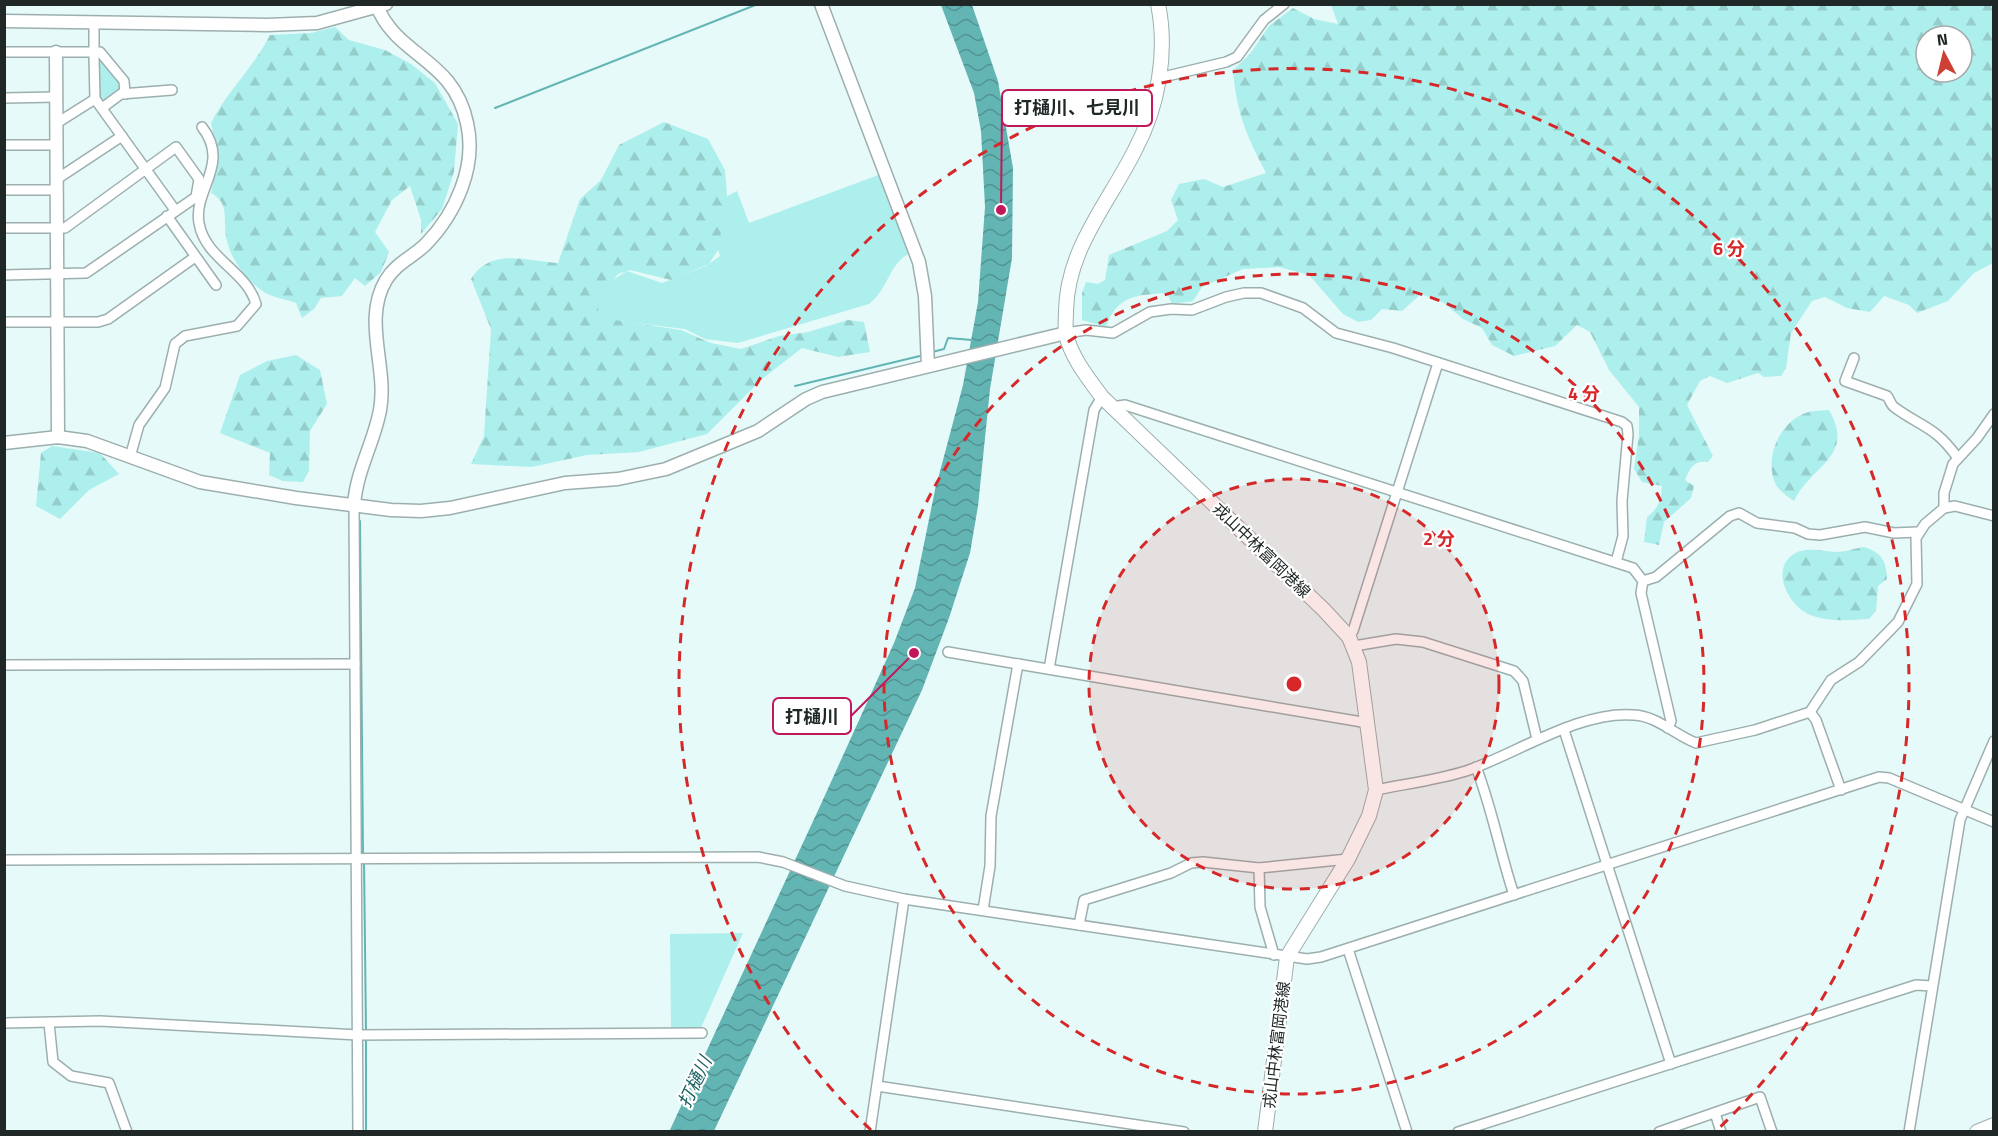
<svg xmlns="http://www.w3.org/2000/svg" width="1998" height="1136" font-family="'Titillium Web','Noto Sans JP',sans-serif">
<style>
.green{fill:#adefed}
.forest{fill:url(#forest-firs);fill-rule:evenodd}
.water{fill:url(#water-waves)}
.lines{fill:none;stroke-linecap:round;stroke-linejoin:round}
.stream{stroke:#63b5b4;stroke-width:2}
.minor-casing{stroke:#9cafae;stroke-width:12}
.tertiary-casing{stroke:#9cafae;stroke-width:15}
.secondary-casing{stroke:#9cafae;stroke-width:16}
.minor{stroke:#fff;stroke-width:9}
.tertiary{stroke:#fff;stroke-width:12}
.secondary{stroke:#fff;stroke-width:14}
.ring{fill:none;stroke:#d62828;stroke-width:3;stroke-dasharray:10 8}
.labels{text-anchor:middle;stroke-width:4.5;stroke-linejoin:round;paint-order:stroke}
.street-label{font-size:16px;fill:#202827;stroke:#fff}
.water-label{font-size:18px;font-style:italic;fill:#1e6262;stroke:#fff}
.centre{fill:#d62828;stroke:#fff;stroke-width:3}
.ring-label{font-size:18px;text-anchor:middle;font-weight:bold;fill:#d62828;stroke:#fff;stroke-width:4.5;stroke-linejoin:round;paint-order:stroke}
.leader{fill:none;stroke:#c2185b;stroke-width:2}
.callout-dot{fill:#c2185b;stroke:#fff;stroke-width:2}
.callout{fill:#fff;stroke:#c2185b;stroke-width:2}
.callout-label{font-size:18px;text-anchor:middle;font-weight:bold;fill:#202827}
</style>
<defs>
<pattern id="forest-firs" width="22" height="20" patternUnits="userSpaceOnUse" patternTransform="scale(1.5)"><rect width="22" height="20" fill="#adefed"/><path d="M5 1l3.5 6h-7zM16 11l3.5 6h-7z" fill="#95cdcb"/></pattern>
<pattern id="water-waves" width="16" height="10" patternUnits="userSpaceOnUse" patternTransform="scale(1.5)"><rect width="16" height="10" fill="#63b5b4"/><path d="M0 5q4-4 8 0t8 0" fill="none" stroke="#519392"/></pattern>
</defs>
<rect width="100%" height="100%" fill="#e6faf9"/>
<g class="green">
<path d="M 98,56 L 121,81 L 121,87 L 102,101 L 98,97 Z"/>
<path d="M 881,174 L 910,253 C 889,263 888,290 869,304 L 738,343 L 705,339 L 685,329 L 591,318 L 583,308 L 605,285 L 627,271 L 662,283 L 706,266 L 720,256 L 713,233 L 718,201 L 737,191 L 749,223 Z"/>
<path d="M 743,933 L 700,1030 L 671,1030 L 670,934 Z"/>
</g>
<g class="forest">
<path d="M 1331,5 L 1993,5 L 1993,263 L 1974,273 L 1948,301 L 1917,313 L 1909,305 L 1884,296 L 1870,312 L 1847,308 L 1825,297 L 1812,301 L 1791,333 L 1786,368 L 1781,376 L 1764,377 L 1758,373 L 1727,383 L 1710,376 L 1700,381 L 1687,405 L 1713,456 L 1708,462 C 1694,460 1690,468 1685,480 L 1694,486 L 1691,498 L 1664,522 L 1659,545 L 1644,542 L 1647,517 C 1659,508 1661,500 1662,486 L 1642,482 L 1634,469 L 1639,435 L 1639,407 L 1609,370 L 1590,332 L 1577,325 L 1555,346 L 1514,356 L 1492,345 L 1482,328 L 1463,319 L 1444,303 L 1421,294 L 1402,311 L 1382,309 L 1371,320 L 1358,322 L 1343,314 L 1309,275 L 1279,267 L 1243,269 L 1202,287 L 1193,301 L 1172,304 L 1167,293 C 1137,295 1117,295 1106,327 L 1082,320 L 1082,293 L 1086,282 L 1098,284 L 1105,280 L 1109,255 L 1167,231 L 1178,220 L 1171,200 L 1179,184 L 1204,179 L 1223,187 L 1266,173 C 1247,137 1236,112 1233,70 L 1250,54 L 1269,26 L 1293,8 L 1314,19 L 1338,24 ZM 1926,36 L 1962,36 L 1962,72 L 1926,72 Z"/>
<path d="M 335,27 L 349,40 L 385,50 L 411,64 L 435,83 L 458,124 L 454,172 L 442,209 L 421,234 L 421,220 L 410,186 L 392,200 L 375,232 L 389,252 L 381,272 L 365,286 L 355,278 L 342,296 L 321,298 L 314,309 L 302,318 L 296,303 C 285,299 270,297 261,290 C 246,279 231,259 227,241 C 222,222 231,203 211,193 C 216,168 217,148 211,123 C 227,91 254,67 270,35 L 311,33 Z"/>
<path d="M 664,122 L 708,139 L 725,170 L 727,196 L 718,250 L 709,264 L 671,280 L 630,270 L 618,274 L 596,302 L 601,318 L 681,330 L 711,343 L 741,349 L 779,336 L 808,332 L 848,320 L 864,322 L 870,352 L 838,357 L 802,348 L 762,379 L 707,434 L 639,452 L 587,455 L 532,467 L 471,464 L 484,436 L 491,329 L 471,279 C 491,247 525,261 558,263 L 580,199 L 601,180 L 619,145 Z"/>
<path d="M 296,355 L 320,370 L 327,404 L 310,431 L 309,471 L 303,482 L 283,481 L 269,475 L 270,453 L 220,433 L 240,375 L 267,361 Z"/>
<path d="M 1829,410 C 1856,457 1811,465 1794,501 C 1787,496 1780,491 1776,485 C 1764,461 1777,427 1801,415 C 1810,410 1819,411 1829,410 Z"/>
<path d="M 52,446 L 100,453 L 119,474 L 89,490 L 60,519 L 36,506 L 41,453 Z"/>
<path d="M 1864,547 C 1882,553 1886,560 1887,579 L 1878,586 L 1876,611 L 1869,619 C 1850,620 1831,622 1813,616 C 1792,610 1770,574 1791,556 C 1805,545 1822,552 1837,552 C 1846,552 1855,548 1864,547 Z"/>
</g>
<path class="water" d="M 941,5 L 972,5 L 998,81 L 1013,168 L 1012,258 L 990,389 L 978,506 L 970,553 L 949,618 L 922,690 L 714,1131 L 669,1132 L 821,804 L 894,643 L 915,588 L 935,490 L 963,385 L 978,302 L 985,207 L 981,131 L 974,93 Z"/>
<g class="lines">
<g class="stream">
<path d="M 495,108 L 758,4"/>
<path d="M 932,352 L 944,349 L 948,338 L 972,340"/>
<path d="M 795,386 L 924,355"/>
<path d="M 360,521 L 363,854"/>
<path d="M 364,860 L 366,1031"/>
<path d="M 366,1037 L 366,1132"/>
</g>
<g class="minor-casing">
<g id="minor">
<path d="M 94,51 L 94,22"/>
<path d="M 4,52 L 100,52 L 124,81 L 125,94"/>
<path d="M 94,57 L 95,99"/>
<path d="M 1159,78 L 1226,62 L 1237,57 L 1264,20 L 1284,4"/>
<path d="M 4,98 L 57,97"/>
<path d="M 102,108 L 121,94 L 172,90"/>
<path d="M 57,123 L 95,99 L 175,210"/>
<path d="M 4,145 L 57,145"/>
<path d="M 57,179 L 122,136"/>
<path d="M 4,190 L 57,190"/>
<path d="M 167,216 L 216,285"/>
<path d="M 4,228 L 65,228 L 176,147 L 199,179 L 196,197 L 86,273 L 4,275"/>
<path d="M 4,322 L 98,322 L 108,319 L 195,257"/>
<path d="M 1066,333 L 1086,330 L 1113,333 L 1150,312 L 1171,309 L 1192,310 L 1226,297 L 1244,293 L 1261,293 L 1303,308 L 1336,333 L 1393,348 L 1622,422 L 1627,426 L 1628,434 L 1622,501 L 1623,536 L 1616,562"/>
<path d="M 1854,358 L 1845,381 L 1887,396 C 1890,399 1890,404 1894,407 C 1921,427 1935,426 1957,457"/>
<path d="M 1112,407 L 1125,405 L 1633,568 L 1643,581 L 1641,593 L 1671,721 L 1668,728"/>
<path d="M 130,457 L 139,425 L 165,388 L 175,344 L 185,336 L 237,326 L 256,304 C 247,271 205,259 199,223 C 193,190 231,164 202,127"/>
<path d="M 354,506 L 358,1132"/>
<path d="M 1944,508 L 1944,493 L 1953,464 L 1977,438 L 1994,414"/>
<path d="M 1643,581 L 1656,577 L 1730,516 L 1739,513 L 1757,523 L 1795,528 L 1808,534 L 1820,535 L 1865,527 L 1894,533 L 1917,532"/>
<path d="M 1349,637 L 1353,631 L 1438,363"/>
<path d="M 1354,646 L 1396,639 L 1423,642 L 1514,671 L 1523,681 L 1537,739"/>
<path d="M 948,652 L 1018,664"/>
<path d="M 4,665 L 355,664"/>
<path d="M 1049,669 L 1094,410 L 1102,397"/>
<path d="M 1810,712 L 1816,720 L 1841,790"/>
<path d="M 1564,730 L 1671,1064"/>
<path d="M 1476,767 C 1492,808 1500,853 1514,895"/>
<path d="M 1376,790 C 1405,784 1437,780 1466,771 C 1514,755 1580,710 1634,715 C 1657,716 1675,735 1696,743 L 1755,730 L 1810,712 L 1831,680 L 1859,662 L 1898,622 L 1917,584 L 1916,538 L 1925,524 L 1944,508 L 1955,506 L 1994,516"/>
<path d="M 4,860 L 758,857 L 783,862 L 845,886 L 904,899 L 1307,959 L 1321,957 L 1879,777 L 1889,778 L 1994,822"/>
<path d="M 1259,868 L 1260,907 L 1274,955"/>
<path d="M 983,910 L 990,866 L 991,816 L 1018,664 L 1368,723"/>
<path d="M 1079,925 L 1084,900 L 1171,873 L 1191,863 L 1203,862 L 1259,868 L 1348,859"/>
<path d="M 1348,949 L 1407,1132"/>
<path d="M 4,1023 L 100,1021 L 358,1035 L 702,1033"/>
<path d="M 49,1023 L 53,1062 L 71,1076 L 109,1083 L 127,1132"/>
<path d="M 877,1086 L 1184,1132"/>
<path d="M 1715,1113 L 1721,1132"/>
<path d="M 870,1132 L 904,899"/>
<path d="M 1458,1132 L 1916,985 L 1932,986"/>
<path d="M 1659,1132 L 1760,1097 L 1772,1132"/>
<path d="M 1909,1132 L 1960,820 L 1994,741"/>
</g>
</g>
<g class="tertiary-casing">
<g id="tertiary">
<path d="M 821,4 L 919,262 L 925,296 L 928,366"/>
<path d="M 4,21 L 267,25 L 317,23 L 386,4"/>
<path d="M 56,52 L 58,437"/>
<path d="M 4,443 L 58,437 L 87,441 L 200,482 L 296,498 L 391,510 L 421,511 L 450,508 L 565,483 L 618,479 L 666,469 L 758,431 L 806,399 L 822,392 L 1066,333"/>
<path d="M 354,506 C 356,471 374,443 380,410 C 388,367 362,320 386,280 C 396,263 413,257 426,244 C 456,213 477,166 467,123 C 453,57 397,58 376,4"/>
</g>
</g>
<g class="secondary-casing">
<g id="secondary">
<path d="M 1158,4 C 1168,53 1158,107 1135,150 C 1108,204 1067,249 1066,311 C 1066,318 1065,327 1066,334 C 1071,357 1088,378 1102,397 L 1324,610 L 1349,637 L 1359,662 L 1376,790 L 1369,816 L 1348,859 L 1287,957 L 1265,1132"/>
<path d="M 1977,1132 L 1994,1125"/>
</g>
</g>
<use href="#minor" class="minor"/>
<use href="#tertiary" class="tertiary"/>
<use href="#secondary" class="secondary"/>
</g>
<circle cx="1294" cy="684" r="205" fill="#d62828" fill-opacity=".12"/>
<g class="ring">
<circle cx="1294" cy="684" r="205"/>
<circle cx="1294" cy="684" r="410"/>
<path d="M871 1130A615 615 0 1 1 1717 1130"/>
</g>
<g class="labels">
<g class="street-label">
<text transform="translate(1262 550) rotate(44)" y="6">戎山中林富岡港線</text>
<text transform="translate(1276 1045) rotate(-83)" y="6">戎山中林富岡港線</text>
</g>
<g class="water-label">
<text transform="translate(695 1082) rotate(-65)" y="6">打樋川</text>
</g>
</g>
<circle cx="1294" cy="684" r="9" class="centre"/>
<g class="ring-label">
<text x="1729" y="255">6 分</text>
<text x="1584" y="400">4 分</text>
<text x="1439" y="545">2 分</text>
</g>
<path class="leader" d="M1001 210L1002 108M914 653L851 716"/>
<g class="callout-dot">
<circle cx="1001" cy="210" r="6"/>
<circle cx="914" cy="653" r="6"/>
</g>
<g class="callout">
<rect x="1002" y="90" width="150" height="36" rx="6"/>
<rect x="773" y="698" width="78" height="36" rx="6"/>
</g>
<g class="callout-label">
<text x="1077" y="114">打樋川、七見川</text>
<text x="812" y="723">打樋川</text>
</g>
<rect width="1998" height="1136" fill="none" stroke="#202827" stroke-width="12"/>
<g transform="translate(1944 54) rotate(353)"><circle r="28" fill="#ffffff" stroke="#a6a9a9" stroke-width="1.5"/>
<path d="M0-4.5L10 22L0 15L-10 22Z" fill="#ce4033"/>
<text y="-9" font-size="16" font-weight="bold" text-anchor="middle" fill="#202827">N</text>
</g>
</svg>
